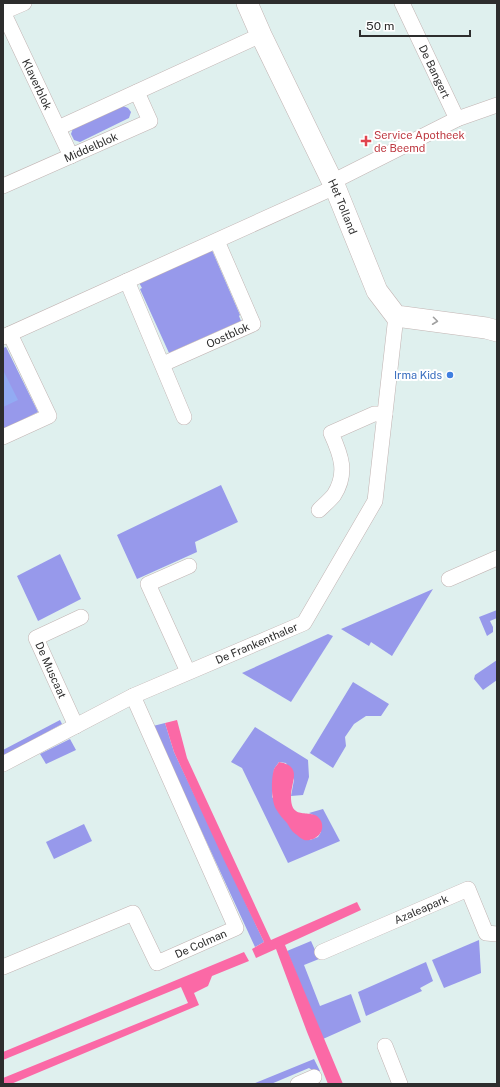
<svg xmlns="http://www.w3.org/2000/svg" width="500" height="1087" font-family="'Public Sans',sans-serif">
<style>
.green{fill:#9799eb}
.pitch{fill:#92abf3}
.water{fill:#fb69a6}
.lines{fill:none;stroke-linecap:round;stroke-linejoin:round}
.street-casing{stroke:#c2b4b3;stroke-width:16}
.secondary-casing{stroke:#c2b4b3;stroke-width:22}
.street{stroke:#fff;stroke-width:15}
.secondary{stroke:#fff;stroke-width:21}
.oneway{stroke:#a0a0a0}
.health-dot{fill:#e0444e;stroke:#fff;stroke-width:1.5}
.shop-dot{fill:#3f7fe0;stroke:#fff;stroke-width:1.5}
.labels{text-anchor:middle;stroke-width:4;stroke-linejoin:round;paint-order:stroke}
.street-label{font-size:11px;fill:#2d2d2d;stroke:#fff}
.health-label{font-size:11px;fill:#be3a42;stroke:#fff;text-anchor:start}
.shop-label{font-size:11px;fill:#366cbe;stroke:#fff;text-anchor:end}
</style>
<rect width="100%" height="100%" fill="#dff0ee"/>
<g class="green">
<path d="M 123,106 L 128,108 L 131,112 L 129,118 L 80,142 L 74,140 L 71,134 L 73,128 Z"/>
<path d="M 211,248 L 240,315 L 239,316 L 241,321 L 169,353 L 140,289 L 142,288 L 138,281 Z"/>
<path d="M 6,347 L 38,412 L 3,430 L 3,348 Z"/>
<path d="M 221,485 L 238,522 L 195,542 L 197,552 L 137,579 L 117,535 Z"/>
<path d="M 60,554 L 81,599 L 38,621 L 17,576 Z"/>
<path d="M 433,589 L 392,656 L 371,642 L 369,646 L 341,629 Z"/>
<path d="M 497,610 L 497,618 L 490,621 L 493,627 L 493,632 L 487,636 L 479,617 Z"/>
<path d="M 328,634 L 333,636 L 291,702 L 242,673 Z"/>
<path d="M 497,660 L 497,680 L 483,690 L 474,679 L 475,675 Z"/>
<path d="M 353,682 L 389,704 L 381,716 L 366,716 L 354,724 L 345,737 L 346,746 L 333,768 L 310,753 Z"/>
<path d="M 60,720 L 62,724 L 3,756 L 3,750 Z"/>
<path d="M 165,723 L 174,752 L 264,942 L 255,947 L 153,726 Z"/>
<path d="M 255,727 L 308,760 L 309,777 L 303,795 L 291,796 L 294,780 L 286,763 L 279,762 L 274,769 L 272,797 L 310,840 L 318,837 L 321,832 L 317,817 L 309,813 L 323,809 L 340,841 L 288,863 L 242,768 L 231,762 Z"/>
<path d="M 70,739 L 76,750 L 46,764 L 40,754 Z"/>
<path d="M 84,824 L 92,841 L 54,859 L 46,842 Z"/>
<path d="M 479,940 L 481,973 L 444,988 L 432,960 Z"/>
<path d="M 311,941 L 319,959 L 304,965 L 320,1006 L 351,994 L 361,1022 L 323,1039 L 287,951 Z"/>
<path d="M 426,962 L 433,981 L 420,988 L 422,991 L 366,1016 L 358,992 Z"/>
<path d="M 314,1059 L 320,1071 L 315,1072 L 309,1068 L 271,1084 L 253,1084 Z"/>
</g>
<path class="pitch" d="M 3,370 L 18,400 L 3,407 Z"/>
<g class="water">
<path d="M 177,720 L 187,758 L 271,940 L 357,902 L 361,910 L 285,945 L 343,1084 L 328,1084 L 307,1032 L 276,949 L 256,958 L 252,949 L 264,942 L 224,860 L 174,752 L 165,723 Z"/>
<path d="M 279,762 C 302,766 292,780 291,795 C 290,825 314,805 321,821 C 326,832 315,842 304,840 C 302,839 299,837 297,835 C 292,832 290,828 287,823 C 283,819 279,814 276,809 C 271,800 271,779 274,769 C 275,767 278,764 279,762 Z"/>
<path d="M 244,952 L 249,961 L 212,976 L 208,986 L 194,993 L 199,1005 L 11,1084 L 3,1084 L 3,1078 L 188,1003 L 181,987 L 3,1060 L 3,1052 Z"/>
</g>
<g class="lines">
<g class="street-casing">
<g id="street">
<path id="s1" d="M 402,3 L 457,119"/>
<path id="s2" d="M 3,12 L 71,156"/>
<path d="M 3,12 L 24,3"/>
<path d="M 58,128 L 261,35"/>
<path d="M 332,182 L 457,119 L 497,105"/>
<path id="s3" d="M 3,186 L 150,121 L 137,92"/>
<path d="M 127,281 L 184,417"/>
<path d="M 3,337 L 335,187"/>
<path id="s4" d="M 163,364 L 253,324 L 217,241"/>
<path d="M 3,437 L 49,416 L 10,334"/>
<path d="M 319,510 C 323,506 330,500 334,495 C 348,473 341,455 331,433 L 374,414 L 385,414"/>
<path d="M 449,579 L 497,558"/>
<path d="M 188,672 L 148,584 L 189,566"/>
<path d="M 76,726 L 36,638 L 81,617"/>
<path id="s5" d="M 3,764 L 133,696 L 304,623 L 375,501 L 396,316"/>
<path id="s6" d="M 322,952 L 468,889 L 486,933 L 497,934"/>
<path id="s7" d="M 3,967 L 133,913 L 157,963 L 236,928 L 133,696"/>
<path d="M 385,1046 L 400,1084"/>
<path d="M 298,1084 L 314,1077"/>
</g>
</g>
<g class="secondary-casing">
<g id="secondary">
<path id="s8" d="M 247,3 L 261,35 L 335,187 L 377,291 L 396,316 L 486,328 L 497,331"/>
</g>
</g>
<use href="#street" class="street"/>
<use href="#secondary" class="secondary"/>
</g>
<defs><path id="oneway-chevron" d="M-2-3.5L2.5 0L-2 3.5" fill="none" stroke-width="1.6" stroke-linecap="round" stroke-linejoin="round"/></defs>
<use class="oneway" href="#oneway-chevron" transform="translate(435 321) rotate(7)"/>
<path class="health-dot" d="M364 135h4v4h4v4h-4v4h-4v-4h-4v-4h4z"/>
<circle class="shop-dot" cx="450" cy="375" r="4"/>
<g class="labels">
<g class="street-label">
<text dy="4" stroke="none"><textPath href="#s1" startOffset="76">De Bangert</textPath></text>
<text dy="4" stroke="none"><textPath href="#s2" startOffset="80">Klaverblok</textPath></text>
<text dy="4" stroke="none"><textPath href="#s3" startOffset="96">Middelblok</textPath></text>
<text dy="4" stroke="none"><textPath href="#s8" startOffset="225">Het Tolland</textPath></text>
<text dy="4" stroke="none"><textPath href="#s4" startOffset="71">Oostblok</textPath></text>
<text dy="4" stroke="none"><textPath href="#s5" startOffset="281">De Frankenthaler</textPath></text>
<text transform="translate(51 670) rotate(66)" y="4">De Muscaat</text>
<text dy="4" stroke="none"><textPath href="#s6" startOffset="108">Azaleapark</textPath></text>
<text dy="4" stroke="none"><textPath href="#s7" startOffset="244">De Colman</textPath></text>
</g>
<g class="health-label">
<text x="374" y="139">Service Apotheek<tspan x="374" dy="13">de Beemd</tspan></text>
</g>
<g class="shop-label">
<text x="442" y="379">Irma Kids</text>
</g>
</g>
<rect width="500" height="1087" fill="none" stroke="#2d2d2d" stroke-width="8"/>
<path d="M360 30v6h110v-6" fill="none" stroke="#2d2d2d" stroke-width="2"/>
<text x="366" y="30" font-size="12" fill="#2d2d2d" stroke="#ffffff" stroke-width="3" paint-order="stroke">50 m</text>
</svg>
